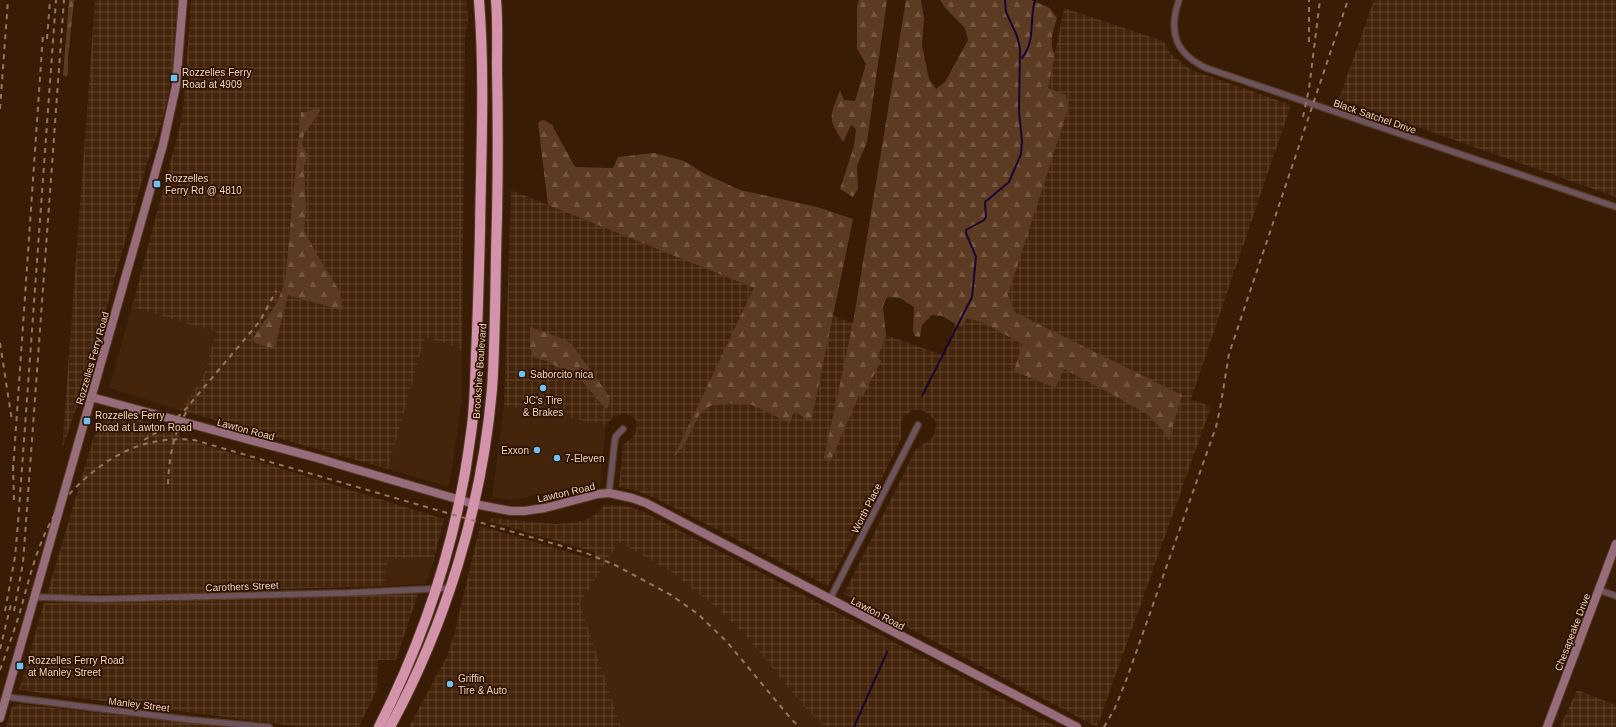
<svg xmlns="http://www.w3.org/2000/svg" width="1616" height="727" font-family="Arial,sans-serif">
<style>
.built{fill:#44250b}
.industrial{fill:url(#industrial-grid)}
.forest{fill:url(#forest-firs)}
.lines{fill:none;stroke-linecap:round;stroke-linejoin:round}
.stream{stroke:#180633;stroke-width:2}
.street-casing{stroke:#563a24;stroke-width:8}
.secondary-casing{stroke:#563a24;stroke-width:10}
.highway-casing{stroke:#563a24;stroke-width:12}
.street{stroke:#6d535c;stroke-width:5.5}
.secondary{stroke:#976d7c;stroke-width:8}
.highway{stroke:#d393aa;stroke-width:10}
.rail{stroke:#957761;stroke-width:2;stroke-dasharray:5 5;stroke-linecap:butt}
.poi-dot{fill:#6ec2f3;stroke:#2d1200;stroke-width:1.5}
.labels{text-anchor:middle;stroke-width:3.5;stroke-linejoin:round;paint-order:stroke}
.poi-label{font-size:10px;fill:#f4d5bf;stroke:#2d1200;text-anchor:start}
.street-label{font-size:10px;fill:#f4d5bf;stroke:#2d1200}
</style>
<defs>
<pattern id="industrial-grid" width="8" height="8" patternUnits="userSpaceOnUse"><rect width="8" height="8" fill="#44250b"/><path d="M0 4h8M4 0v8" fill="none" stroke="#60442d"/></pattern>
<pattern id="forest-firs" width="22" height="20" patternUnits="userSpaceOnUse"><rect width="22" height="20" fill="#5d3b23"/><path d="M5 1l3.5 6h-7zM16 11l3.5 6h-7z" fill="#755641"/></pattern>
</defs>
<rect width="100%" height="100%" fill="#381c06"/>
<g class="built">
<path d="M 132,307 L 216,332 L 205,371 L 193,393 L 179,410 L 109,388 Z"/>
<path d="M 425,337 L 462,349 L 462,401 L 449,487 L 388,469 Z"/>
<path d="M 504,406 L 606,425 L 600,486 L 596,482 L 514,500 L 492,497 Z"/>
<path d="M 619,542 L 673,573 L 719,610 L 745,635 L 807,710 L 825,727 L 621,727 L 580,603 Z"/>
<path d="M 431,557 L 433,563 L 426,584 L 385,586 L 388,559 Z"/>
</g>
<g class="industrial">
<path d="M 95,0 L 178,0 L 172,70 L 168,98 L 162,121 L 147,163 L 89,370 L 62,450 Z"/>
<path d="M 191,0 L 466,0 L 468,18 L 465,40 L 462,349 L 425,337 L 388,469 L 179,410 L 193,393 L 205,371 L 216,332 L 132,307 L 181,122 L 184,100 Z"/>
<path d="M 1374,0 L 1616,0 L 1616,197 L 1339,99 Z"/>
<path d="M 1064,8 L 1163,41 L 1171,54 L 1191,70 L 1291,105 L 1191,399 L 1211,407 L 1097,727 L 844,594 L 914,453 L 917,448 L 930,440 L 934,435 L 936,424 L 934,419 L 924,411 L 913,410 L 904,416 L 901,422 L 901,438 L 898,445 L 828,586 L 655,498 L 637,491 L 619,487 L 623,445 L 635,435 L 636,430 L 637,424 L 636,420 L 632,416 L 624,413 L 618,415 L 613,417 L 606,425 L 504,406 L 511,190 L 754,288 L 945,356 L 963,298 L 1066,95 L 1048,88 Z"/>
<path d="M 102,409 L 180,431 L 179,437 L 444,519 L 433,563 L 430,557 L 388,559 L 385,586 L 276,589 L 208,593 L 47,594 Z"/>
<path d="M 605,505 L 626,506 L 642,511 L 1057,727 L 825,727 L 807,710 L 745,635 L 719,610 L 673,573 L 619,542 L 580,603 L 621,727 L 409,727 L 447,656 L 454,635 L 480,526 L 595,560 L 595,552 L 487,521 L 492,518 L 555,524 L 571,523 L 585,520 L 595,515 Z"/>
<path d="M 418,594 L 396,660 L 378,660 L 377,689 L 359,727 L 303,727 L 19,690 L 44,603 Z"/>
<path d="M 1577,690 L 1616,705 L 1616,727 L 1560,727 Z"/>
<path d="M 17,704 L 228,727 L 6,727 L 12,707 Z"/>
</g>
<g class="forest">
<path d="M 69,0 L 74,0 L 68,57 L 68,74 L 66,77 L 63,75 Z"/>
<path d="M 859,0 L 887,0 L 867,142 L 857,166 L 858,189 L 853,197 L 840,189 L 854,146 L 856,129 L 851,125 L 843,142 C 827,117 830,117 840,90 L 844,100 L 855,101 L 866,64 L 857,49 L 857,7 Z"/>
<path d="M 906,0 L 921,0 L 924,18 L 922,45 L 929,79 L 936,89 L 945,82 L 968,40 L 965,28 L 946,9 L 940,0 L 1031,0 L 1050,8 L 1057,18 C 1054,29 1048,43 1055,54 L 1048,88 L 1066,95 L 1068,109 L 1008,295 L 1012,306 L 1016,313 L 1182,395 L 1169,440 L 1161,428 L 1148,415 L 1130,404 L 1064,369 L 1055,388 L 1014,371 L 1022,344 L 984,323 L 967,318 L 961,327 L 942,316 L 932,315 L 922,325 L 920,337 L 915,336 L 913,331 L 914,307 L 900,298 L 887,297 L 883,306 L 886,335 L 878,357 L 881,361 L 863,396 L 859,395 L 830,462 L 824,458 L 853,323 Z"/>
<path d="M 319,108 L 320,111 L 304,134 L 302,144 L 308,156 L 304,166 L 306,210 L 304,230 L 316,253 L 339,290 L 343,308 L 341,310 L 288,295 L 274,349 L 255,343 L 253,338 L 277,303 L 285,282 L 301,112 C 307,113 313,109 319,108 Z"/>
<path d="M 542,120 L 546,121 L 552,125 L 575,167 L 613,168 L 618,157 L 654,153 L 684,161 L 705,174 L 740,190 L 817,207 L 853,219 L 811,422 L 794,411 L 790,423 L 752,405 L 728,403 L 710,406 L 699,415 L 683,447 L 674,456 L 754,288 L 548,205 L 538,123 Z"/>
<path d="M 530,327 L 566,340 L 572,345 L 608,394 L 610,400 L 608,408 L 606,409 L 581,380 L 549,362 L 533,357 L 530,347 Z"/>
</g>
<g class="lines">
<g class="stream">
<path d="M 1022,58 C 1036,41 1029,20 1035,0"/>
<path d="M 922,396 L 972,297 L 976,257 L 966,233 L 966,230 L 984,220 L 986,217 L 985,202 L 1009,182 L 1021,154 L 1022,141 L 1019,112 L 1020,48 L 1017,36 L 1006,12 L 1005,0"/>
<path d="M 854,727 L 887,652"/>
</g>
<g class="street-casing">
<g id="street">
<path d="M 1179,0 C 1168,32 1175,53 1206,68 L 1616,207"/>
<path d="M 609,493 L 615,439 L 616,436 L 623,429"/>
<path d="M 1599,590 L 1616,596"/>
<path d="M 35,597 L 100,599 L 347,593 L 450,588"/>
<path d="M 830,599 L 918,425"/>
<path d="M 7,697 L 191,720 L 269,727"/>
</g>
</g>
<g class="secondary-casing">
<g id="secondary">
<path d="M 91,397 L 317,458 L 474,504 L 511,511 L 524,511 L 545,508 L 598,494 L 609,493 L 632,498 L 646,503 L 711,537 L 1077,727"/>
<path d="M 0,718 L 163,145 L 176,86 L 183,0"/>
<path d="M 1547,727 L 1616,544"/>
</g>
</g>
<g class="highway-casing">
<g id="highway">
<path d="M 379,727 C 426,634 458,536 471,433 C 475,407 475,381 476,355 C 478,314 479,272 480,231 C 481,154 485,77 479,0"/>
<path d="M 390,727 C 446,624 482,506 492,389 C 496,332 495,274 497,217 C 498,167 498,117 497,67 C 497,45 498,22 496,0"/>
</g>
</g>
<use href="#street" class="street"/>
<use href="#secondary" class="secondary"/>
<use href="#highway" class="highway"/>
<g class="rail">
<path d="M 47,39 L 50,0"/>
<path d="M 1309,42 L 1309,0"/>
<path d="M 0,109 L 8,0"/>
<path d="M 1303,117 L 1309,89 L 1320,0"/>
<path d="M 0,343 L 12,421"/>
<path d="M 144,440 L 170,424 L 184,411 L 260,321 L 276,291"/>
<path d="M 13,465 L 14,501"/>
<path d="M 13,471 L 43,34"/>
<path d="M 168,484 C 169,459 173,433 187,411"/>
<path d="M 5,611 L 15,557 L 18,523 L 56,0"/>
<path d="M 14,611 L 23,563 L 25,536 L 64,0"/>
<path d="M 0,649 L 11,604"/>
<path d="M 0,670 C 7,651 14,631 20,612 C 30,576 39,536 61,505 C 73,488 88,475 105,463 C 133,444 161,437 194,440 L 586,553 L 615,565 L 671,595 L 698,614 L 727,642 L 792,720 L 800,727"/>
<path d="M 1104,727 L 1115,708 L 1127,678 L 1216,427 L 1220,409 L 1229,354 L 1348,0"/>
</g>
</g>
<g class="poi-dot">
<rect x="170" y="74" width="8" height="8" rx="2"/>
<rect x="153" y="180" width="8" height="8" rx="2"/>
<circle cx="522" cy="374" r="4"/>
<circle cx="543" cy="388" r="4"/>
<rect x="83" y="417" width="8" height="8" rx="2"/>
<circle cx="537" cy="450" r="4"/>
<circle cx="557" cy="458" r="4"/>
<rect x="16" y="662" width="8" height="8" rx="2"/>
<circle cx="450" cy="684" r="4"/>
</g>
<g class="labels">
<g class="poi-label">
<text x="182" y="76">Rozzelles Ferry<tspan x="182" dy="12">Road at 4909</tspan></text>
<text x="165" y="182">Rozzelles<tspan x="165" dy="12">Ferry Rd @ 4810</tspan></text>
<text x="530" y="378">Saborcito nica</text>
<text x="543" y="404" text-anchor="middle">JC's Tire<tspan x="543" dy="12">&amp; Brakes</tspan></text>
<text x="95" y="419">Rozzelles Ferry<tspan x="95" dy="12">Road at Lawton Road</tspan></text>
<text x="529" y="454" text-anchor="end">Exxon</text>
<text x="565" y="462">7-Eleven</text>
<text x="28" y="664">Rozzelles Ferry Road<tspan x="28" dy="12">at Manley Street</tspan></text>
<text x="458" y="682">Griffin<tspan x="458" dy="12">Tire &amp; Auto</tspan></text>
</g>
<g class="street-label">
<text transform="translate(1375 116) rotate(19)" y="4">Black Satchel Drive</text>
<text transform="translate(92 358) rotate(-74)" y="4">Rozzelles Ferry Road</text>
<text transform="translate(479 371) rotate(-86)" y="4">Brookshire Boulevard</text>
<text transform="translate(246 429) rotate(15)" y="4">Lawton Road</text>
<text transform="translate(566 492) rotate(-13)" y="4">Lawton Road</text>
<text transform="translate(866 508) rotate(-63)" y="4">Worth Place</text>
<text transform="translate(242 586) rotate(-2)" y="4">Carothers Street</text>
<text transform="translate(878 613) rotate(28)" y="4">Lawton Road</text>
<text transform="translate(1572 632) rotate(-69)" y="4">Chesapeake Drive</text>
<text transform="translate(139 704) rotate(7)" y="4">Manley Street</text>
</g>
</g>
</svg>
